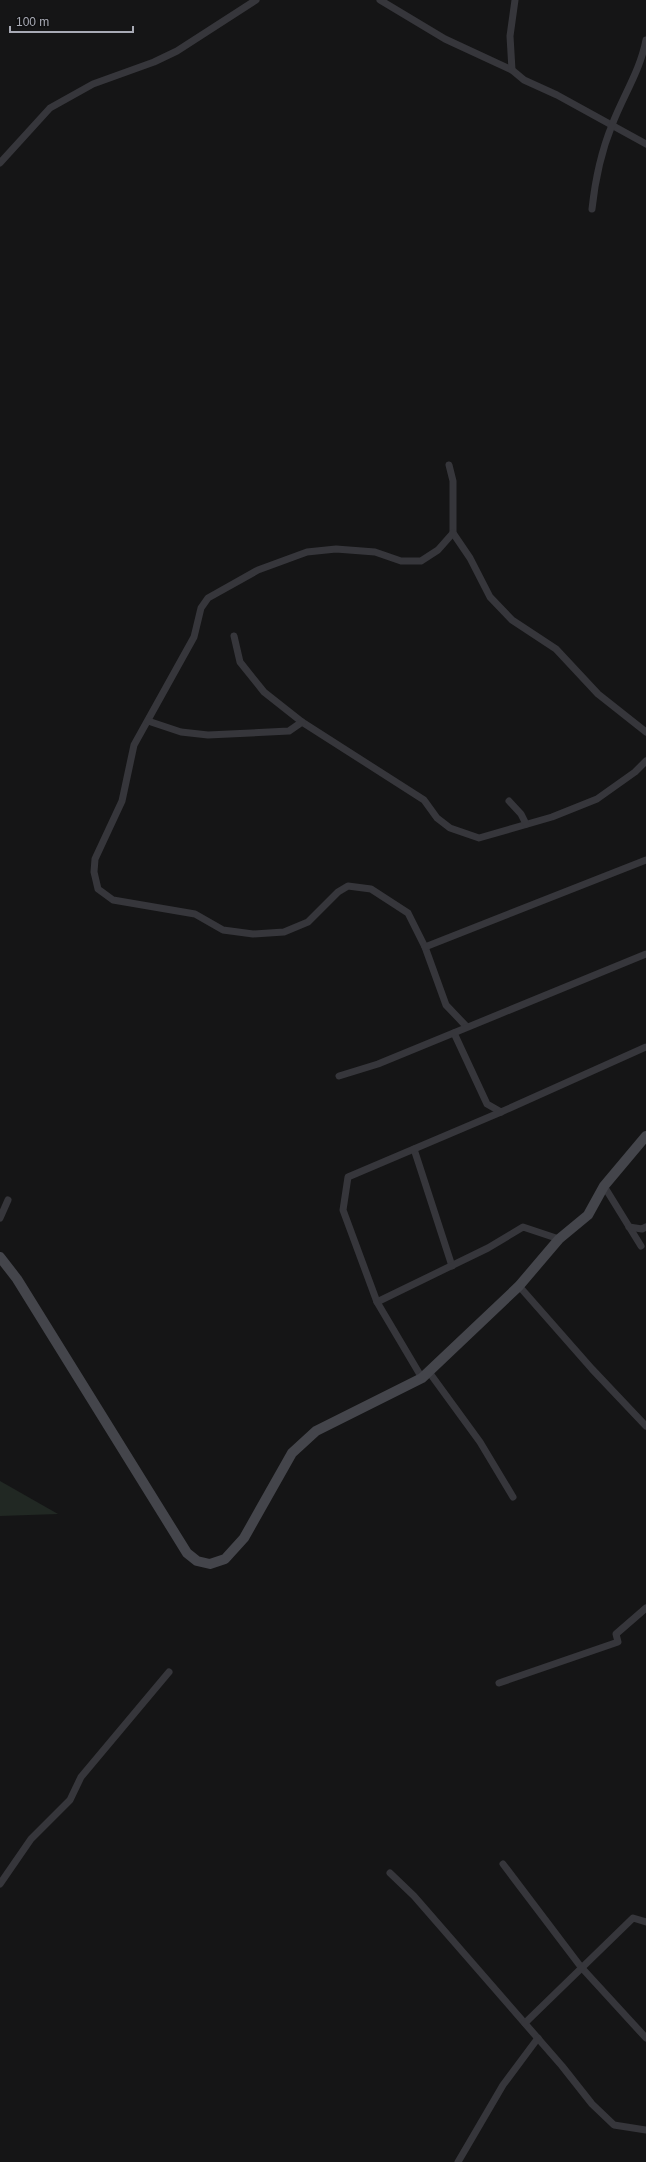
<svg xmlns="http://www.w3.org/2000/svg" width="646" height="2162" font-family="Helvetica,sans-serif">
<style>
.green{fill:#212823}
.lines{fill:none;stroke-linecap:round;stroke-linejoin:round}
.street{stroke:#36363b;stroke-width:7}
.secondary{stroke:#44454b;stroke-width:10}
</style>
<rect width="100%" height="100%" fill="#151516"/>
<path class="green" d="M 0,1481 L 58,1514 L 0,1516 Z"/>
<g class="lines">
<g class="street">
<path d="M 380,0 L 445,39 L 512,70"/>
<path d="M 515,0 L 510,36 L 512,70 L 524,80 L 557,95 L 646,144"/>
<path d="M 0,163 L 50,108 L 93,84 L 154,62 L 177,51 L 256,0"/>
<path d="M 592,209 C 595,181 601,152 612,125 C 623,96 640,71 646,40"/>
<path d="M 449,465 L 453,481 L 453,533 L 470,558 L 490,597 L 512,620 L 556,649 L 598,694 L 646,732"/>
<path d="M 453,533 L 438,550 L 421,561 L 401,561 L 375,552 L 336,549 L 307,552 L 258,570 L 208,598 L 201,608 L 194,637 L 134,745 L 122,801 L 95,859 L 94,872 L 98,889 L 113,900 L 195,914 L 223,930 L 253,934 L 284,932 L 308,922 L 338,892 L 348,886 L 371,889 L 408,913 L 425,947 L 446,1005 L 466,1026"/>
<path d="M 234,636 L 240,662 L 264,692 L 302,722 L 424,800 L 437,818 L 450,828 L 479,838 L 552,817 L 597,799 L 635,772 L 646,761"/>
<path d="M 148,721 L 181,732 L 208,735 L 289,731 L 302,722"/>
<path d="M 509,801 L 521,814 L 526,824"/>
<path d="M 425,947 L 646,860"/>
<path d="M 454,1033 L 487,1104 L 501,1112"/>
<path d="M 339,1076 L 378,1064 L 646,954"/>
<path d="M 414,1149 L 452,1266"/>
<path d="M 604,1186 L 641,1246"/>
<path d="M 0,1218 L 8,1200"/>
<path d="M 629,1227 L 642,1229 L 646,1227"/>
<path d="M 519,1286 L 592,1369 L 646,1426"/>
<path d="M 377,1302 L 488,1248 L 523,1227 L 559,1239"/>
<path d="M 429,1372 L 480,1442 L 513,1497"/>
<path d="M 422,1378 L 377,1302 L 343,1210 L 348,1177 L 501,1112 L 646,1047"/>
<path d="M 499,1683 L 618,1642 L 616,1634 L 646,1608"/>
<path d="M 503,1864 L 581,1967 L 646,2038"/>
<path d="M 390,1873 L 414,1896 L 562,2066 L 592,2104 L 614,2125 L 646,2130"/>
<path d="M 0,1884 L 31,1839 L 70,1800 L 81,1777 L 169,1672"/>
<path d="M 525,2023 L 633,1918 L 646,1922"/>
<path d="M 458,2162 L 503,2085 L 538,2038"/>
</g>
<path class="secondary" d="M 0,1257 L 17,1279 L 187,1553 L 197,1561 L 210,1564 L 225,1559 L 244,1538 L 292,1453 L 316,1431 L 422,1378 L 519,1286 L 559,1239 L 588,1215 L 604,1186 L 646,1136"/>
</g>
<path d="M10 26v6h123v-6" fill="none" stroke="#a8aab5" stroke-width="2"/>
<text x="16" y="26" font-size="12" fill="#a8aab5" stroke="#101011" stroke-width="3" paint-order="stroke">100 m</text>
</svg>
